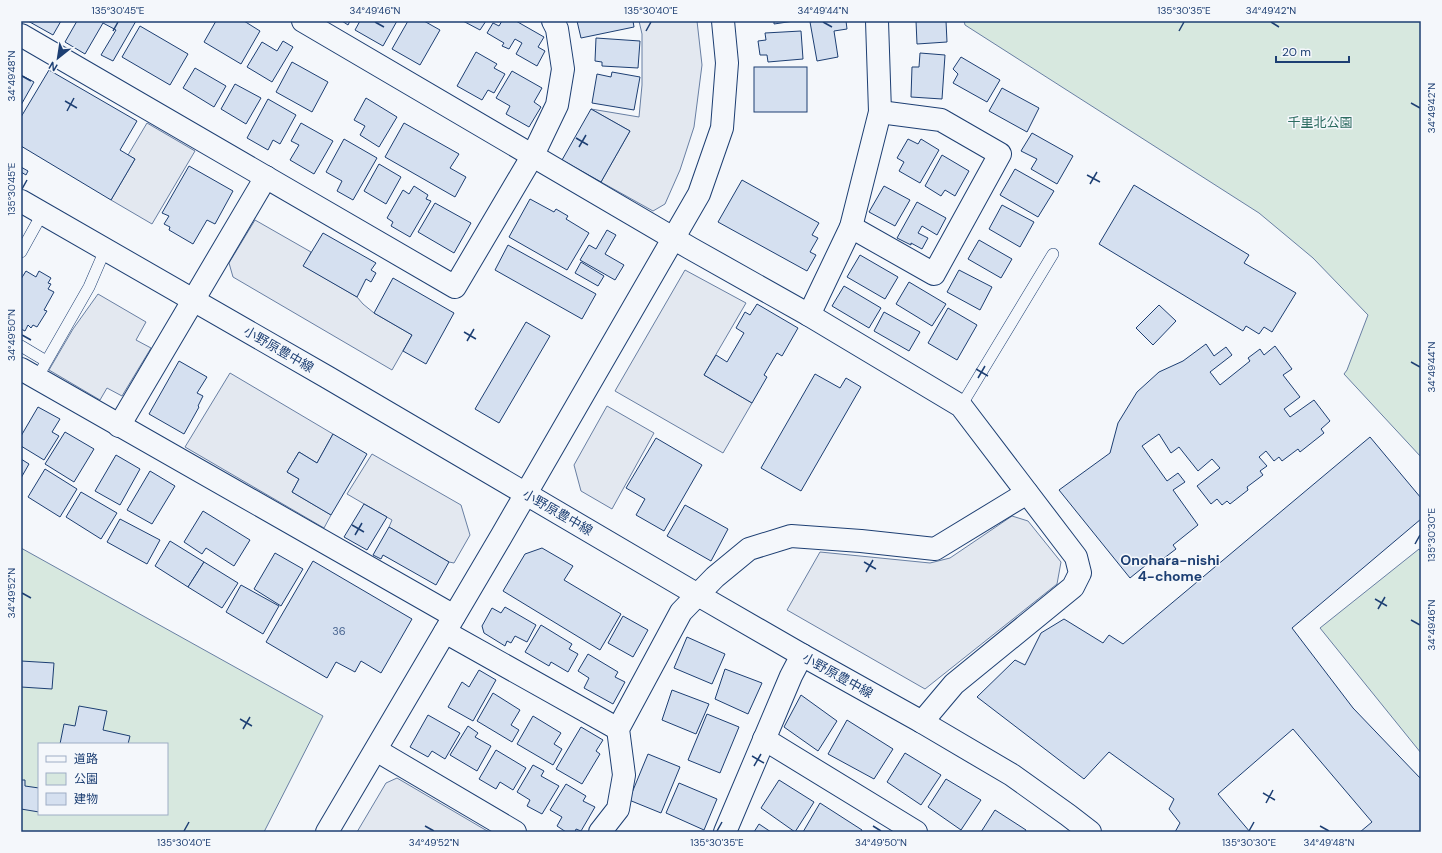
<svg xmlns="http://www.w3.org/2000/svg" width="1442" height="853" font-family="'DM Sans','Noto Sans JP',sans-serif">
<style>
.green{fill:#d7e8df;stroke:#687fa3;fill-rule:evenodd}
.parking{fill:#e3e8f0;stroke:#687fa3}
.building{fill:#d5e0f0;stroke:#1d3f73}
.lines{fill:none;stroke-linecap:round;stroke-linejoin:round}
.lane-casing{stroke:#1d3f73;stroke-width:12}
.street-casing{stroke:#1d3f73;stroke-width:24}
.secondary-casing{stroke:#1d3f73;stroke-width:24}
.lane{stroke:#f4f7fb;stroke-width:11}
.street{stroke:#f4f7fb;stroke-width:22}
.secondary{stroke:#f4f7fb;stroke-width:22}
.ticks{fill:none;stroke:#1d3f73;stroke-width:1.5}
.labels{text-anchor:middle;stroke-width:3;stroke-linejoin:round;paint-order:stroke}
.number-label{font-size:11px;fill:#4b6792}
.park-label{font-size:13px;fill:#2c6c60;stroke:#f4f7fb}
.street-label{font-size:13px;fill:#1d3f73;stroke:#f4f7fb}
.neighbourhood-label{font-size:14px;font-weight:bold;fill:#1d3f73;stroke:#f4f7fb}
.neatline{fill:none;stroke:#1d3f73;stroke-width:1.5}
.ticks-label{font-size:10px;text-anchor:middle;fill:#1d3f73}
</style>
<rect width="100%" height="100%" fill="#f4f7fb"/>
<g class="green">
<path d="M 964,21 L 1421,21 L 1421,457 L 1344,374 L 1347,370 L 1368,315 L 1313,258 L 1259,213 L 965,25 Z"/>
<path d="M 21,548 L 323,716 L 264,832 L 21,832 ZM 39,744 L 167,744 L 167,814 L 39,814 Z"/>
<path d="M 1419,549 L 1421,552 L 1421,753 L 1320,628 Z"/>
</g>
<g class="parking">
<path d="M 639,21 L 697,21 L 702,65 L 694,127 L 680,170 L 665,204 L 653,211 L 601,182 L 630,131 L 591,109 L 639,117 L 642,85 L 642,34 Z"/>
<path d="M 147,123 L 195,151 L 152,224 L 111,200 L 135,159 L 128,155 Z"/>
<path d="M 255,220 L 311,252 L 304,266 L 357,297 L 363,304 L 374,313 L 412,335 L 392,370 L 233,277 L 229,263 Z"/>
<path d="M 685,270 L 746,303 L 704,375 L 752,403 L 723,453 L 615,391 Z"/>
<path d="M 98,294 L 146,322 L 136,340 L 151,348 L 122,396 L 107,388 L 100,400 L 49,370 L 73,329 Z"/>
<path d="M 230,373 L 333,434 L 317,463 L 299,452 L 287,472 L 299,479 L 292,492 L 331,515 L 324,528 L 185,447 Z"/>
<path d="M 607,406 L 654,433 L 612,509 L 581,491 L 574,465 Z"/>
<path d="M 372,454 L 461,505 L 470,535 L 454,563 L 449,562 L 389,527 L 392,520 L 347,494 Z"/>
<path d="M 1012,516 L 1028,521 L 1061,562 L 1057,584 L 925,689 L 787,610 L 820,552 L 930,563 L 950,558 Z"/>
<path d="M 397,778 L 489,832 L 357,832 L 386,783 Z"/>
</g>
<g class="building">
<path d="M 28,21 L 61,21 L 53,35 Z"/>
<path d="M 77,21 L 136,21 L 113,61 L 101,55 L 116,30 L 103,23 L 85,54 L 65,42 Z"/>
<path d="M 216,21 L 244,21 L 260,31 L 241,64 L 204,42 Z"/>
<path d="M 342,21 L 350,21 L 348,25 Z"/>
<path d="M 360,21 L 397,21 L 383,46 L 355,30 Z"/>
<path d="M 408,21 L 424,21 L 440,30 L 420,65 L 392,49 Z"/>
<path d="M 463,21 L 486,21 L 480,30 Z"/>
<path d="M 502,21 L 516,21 L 544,37 L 538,47 L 545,51 L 537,66 L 516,54 L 522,43 L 515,39 L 509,49 L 502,46 L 504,43 L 487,33 L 493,23 L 499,26 Z"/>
<path d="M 577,21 L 633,21 L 634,27 L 581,38 Z"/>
<path d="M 774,21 L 794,21 L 774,24 Z"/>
<path d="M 815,21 L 846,21 L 847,29 L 834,31 L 838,57 L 817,61 L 810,22 Z"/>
<path d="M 916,21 L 946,21 L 947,42 L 917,44 Z"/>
<path d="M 140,26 L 188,54 L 170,85 L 122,57 Z"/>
<path d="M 801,31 L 803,59 L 768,62 L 767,55 L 760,55 L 758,41 L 766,40 L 765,33 Z"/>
<path d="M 596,38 L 640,41 L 638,68 L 602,66 L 602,62 L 595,61 Z"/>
<path d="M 283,41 L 293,47 L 272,82 L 247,67 L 262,42 L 277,51 Z"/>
<path d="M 476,52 L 497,64 L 494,68 L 505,74 L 494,93 L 488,90 L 482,100 L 457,86 Z"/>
<path d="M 920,53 L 945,55 L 942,99 L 911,97 L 912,67 L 919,67 Z"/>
<path d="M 961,57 L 1000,80 L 987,102 L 953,83 L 958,74 L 953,69 Z"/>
<path d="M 292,62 L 328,82 L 312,112 L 276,92 Z"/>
<rect x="754" y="67" width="53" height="45"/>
<path d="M 195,68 L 226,86 L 214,107 L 183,88 Z"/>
<path d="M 49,70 L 137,121 L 120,150 L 135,159 L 111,200 L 21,146 L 21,117 Z"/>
<path d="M 512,71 L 542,88 L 534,102 L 541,107 L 529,127 L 506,114 L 510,106 L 496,98 Z"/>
<path d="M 612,72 L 640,77 L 634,110 L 592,103 L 597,74 L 611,77 Z"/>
<path d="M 21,75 L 34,82 L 21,105 Z"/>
<path d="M 235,84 L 261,98 L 246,124 L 221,109 Z"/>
<path d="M 1002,88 L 1039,108 L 1027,132 L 989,111 Z"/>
<path d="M 366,98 L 397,117 L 379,147 L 360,135 L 365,126 L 354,120 Z"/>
<path d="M 268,99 L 296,115 L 280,144 L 273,140 L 268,150 L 247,138 Z"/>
<path d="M 591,109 L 630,131 L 601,182 L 562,160 Z"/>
<path d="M 301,123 L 333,141 L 314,174 L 290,160 L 299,145 L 291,141 Z"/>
<path d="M 404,123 L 459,154 L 450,168 L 466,177 L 455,197 L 385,157 Z"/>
<path d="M 1032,133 L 1073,156 L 1057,184 L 1031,169 L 1037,159 L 1021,151 Z"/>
<path d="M 344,139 L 377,158 L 353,200 L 337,191 L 342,181 L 326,172 Z"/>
<path d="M 908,139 L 918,144 L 921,139 L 939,150 L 920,183 L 899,171 L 904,162 L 897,158 Z"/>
<path d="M 942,155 L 969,171 L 955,196 L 945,190 L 941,196 L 925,186 Z"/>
<path d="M 379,164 L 401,177 L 386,204 L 364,191 Z"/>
<path d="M 189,166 L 233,191 L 215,224 L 207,220 L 193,244 L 169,230 L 170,227 L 164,224 L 169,216 L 162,213 Z"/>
<path d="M 21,167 L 28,171 L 26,175 L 21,172 Z"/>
<path d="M 1015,169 L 1054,191 L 1038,217 L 1000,195 Z"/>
<path d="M 742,180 L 819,223 L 812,235 L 818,238 L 810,252 L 816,255 L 807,271 L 718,222 Z"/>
<path d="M 1134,185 L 1249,255 L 1244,263 L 1296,293 L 1272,332 L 1264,327 L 1259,334 L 1246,326 L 1243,331 L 1099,244 Z"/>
<path d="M 414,186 L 428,195 L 426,199 L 431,201 L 410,237 L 391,226 L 393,222 L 387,218 L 403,190 L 409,194 Z"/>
<path d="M 884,186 L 910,200 L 895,226 L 869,212 Z"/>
<path d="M 530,199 L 554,212 L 556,209 L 568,216 L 566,219 L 589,233 L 567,270 L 509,237 Z"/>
<path d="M 917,202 L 946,218 L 937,235 L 922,226 L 918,233 L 928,238 L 922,249 L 911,243 L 911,245 L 897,238 Z"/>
<path d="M 435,203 L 471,223 L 454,253 L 418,232 Z"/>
<path d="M 1002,205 L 1034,222 L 1020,247 L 989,229 Z"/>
<path d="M 607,230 L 616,235 L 605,254 L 624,265 L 615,280 L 580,260 L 589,245 L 596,249 Z"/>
<path d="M 323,233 L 376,263 L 371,270 L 376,273 L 371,282 L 366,279 L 357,297 L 303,266 Z"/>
<path d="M 979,240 L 1012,259 L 1001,278 L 968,259 Z"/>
<path d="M 508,245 L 596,294 L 582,319 L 495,270 Z"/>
<path d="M 860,255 L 898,277 L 885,299 L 847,277 Z"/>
<path d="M 581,262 L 604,276 L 598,286 L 575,273 Z"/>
<path d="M 959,270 L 992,287 L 980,310 L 947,292 Z"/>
<path d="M 26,271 L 36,277 L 39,271 L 51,278 L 48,283 L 51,284 L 48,289 L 54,292 L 44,310 L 47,311 L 37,327 L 33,325 L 31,328 L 28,325 L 25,331 L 21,329 L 21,279 Z"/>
<path d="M 393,278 L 454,313 L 426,364 L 403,351 L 412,335 L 374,313 Z"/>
<path d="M 909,282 L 946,304 L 932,326 L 896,304 Z"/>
<path d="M 844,286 L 881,308 L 869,328 L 832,306 Z"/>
<path d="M 757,304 L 798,328 L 782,356 L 777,353 L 764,375 L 767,377 L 752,403 L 704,375 L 716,355 L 727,362 L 744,333 L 736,328 L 745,312 L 750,315 Z"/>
<path d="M 1159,305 L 1176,321 L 1153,345 L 1136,328 Z"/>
<path d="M 948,308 L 977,325 L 957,360 L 928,343 Z"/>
<path d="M 884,312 L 920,332 L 909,351 L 874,331 Z"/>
<path d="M 526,322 L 550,336 L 499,423 L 475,409 Z"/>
<path d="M 1206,344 L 1214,356 L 1226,347 L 1232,355 L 1210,372 L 1220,385 L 1250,361 L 1248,358 L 1260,349 L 1264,355 L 1275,346 L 1292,369 L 1283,375 L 1300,397 L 1284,409 L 1290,417 L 1314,400 L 1330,421 L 1321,429 L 1324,433 L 1300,452 L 1298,449 L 1282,461 L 1279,457 L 1274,461 L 1266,451 L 1259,457 L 1267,466 L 1260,471 L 1263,475 L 1247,487 L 1248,490 L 1230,504 L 1227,501 L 1222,505 L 1217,499 L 1211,504 L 1197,486 L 1220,468 L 1212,459 L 1198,471 L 1179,447 L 1171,453 L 1159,434 L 1142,446 L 1167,481 L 1178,473 L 1185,482 L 1173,490 L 1198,525 L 1173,545 L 1176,549 L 1155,565 L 1151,561 L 1130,578 L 1059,490 L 1110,453 L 1118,423 L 1137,392 L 1159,372 L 1183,361 Z"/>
<path d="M 179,361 L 207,377 L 197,393 L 203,396 L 198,406 L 199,407 L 184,434 L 149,414 Z"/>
<path d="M 815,374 L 840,388 L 846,378 L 861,387 L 801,491 L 761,468 Z"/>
<path d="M 38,407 L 60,419 L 52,432 L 59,436 L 44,460 L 21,446 L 21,436 Z"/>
<path d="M 65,432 L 94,449 L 74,482 L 45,464 Z"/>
<path d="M 333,434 L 367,454 L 331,515 L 292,492 L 299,479 L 287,472 L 299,452 L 317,463 Z"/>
<path d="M 1370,437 L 1421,498 L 1421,519 L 1292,628 L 1353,708 L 1421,779 L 1421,832 L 1360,832 L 1372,822 L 1293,729 L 1218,794 L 1250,832 L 1175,832 L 1180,823 L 1169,809 L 1174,799 L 1109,752 L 1084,779 L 977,697 L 1015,660 L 1025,665 L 1041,633 L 1064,619 L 1103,643 L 1109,635 L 1123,644 Z"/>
<path d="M 656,438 L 702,465 L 664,531 L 636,515 L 645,499 L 626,488 Z"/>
<path d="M 116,455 L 140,469 L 120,505 L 95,491 Z"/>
<path d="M 21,459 L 29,464 L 21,478 Z"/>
<path d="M 45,469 L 77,489 L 60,517 L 28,497 Z"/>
<path d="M 150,471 L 175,486 L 152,524 L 127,510 Z"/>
<path d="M 81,492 L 117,513 L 101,539 L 66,517 Z"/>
<path d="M 364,504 L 387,517 L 367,550 L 344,537 Z"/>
<path d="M 685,505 L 728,529 L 711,561 L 667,536 Z"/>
<path d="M 203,511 L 250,540 L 234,566 L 206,548 L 202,554 L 184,542 Z"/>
<path d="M 120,519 L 160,540 L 147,564 L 107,542 Z"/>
<path d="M 389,527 L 449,562 L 436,585 L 383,555 L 381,559 L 373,555 Z"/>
<path d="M 170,541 L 204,562 L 188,587 L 155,566 Z"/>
<path d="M 542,548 L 573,566 L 564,580 L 621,614 L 600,650 L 503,591 L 525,554 Z"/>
<path d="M 275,553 L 303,569 L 281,606 L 254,589 Z"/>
<path d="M 313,561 L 412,619 L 381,673 L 361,661 L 355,672 L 336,662 L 327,678 L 266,642 Z"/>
<path d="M 204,562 L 238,583 L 222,608 L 188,587 Z"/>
<path d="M 241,585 L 279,606 L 263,634 L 226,612 Z"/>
<path d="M 505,607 L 536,625 L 527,642 L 515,636 L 511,643 L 507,641 L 505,646 L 484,633 L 482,626 L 492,608 L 501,613 Z"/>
<path d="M 623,616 L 648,630 L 633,657 L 608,643 Z"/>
<path d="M 541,625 L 572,644 L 569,649 L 578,654 L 568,672 L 551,662 L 549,666 L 525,652 Z"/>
<path d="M 687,637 L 725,654 L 712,684 L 674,668 Z"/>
<path d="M 588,654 L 618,672 L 615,677 L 625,682 L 613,704 L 584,688 L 589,678 L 578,671 Z"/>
<path d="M 21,661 L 54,663 L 52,689 L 21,687 Z"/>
<path d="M 725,669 L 762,683 L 748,714 L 715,699 Z"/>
<path d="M 479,670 L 496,680 L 473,721 L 448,707 L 462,682 L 469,687 Z"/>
<path d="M 672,690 L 709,704 L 696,734 L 662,720 Z"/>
<path d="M 493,693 L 520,710 L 511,725 L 519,730 L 512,742 L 477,721 Z"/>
<path d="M 801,695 L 837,721 L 818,751 L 784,727 Z"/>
<path d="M 79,706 L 107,711 L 103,730 L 130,736 L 128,744 L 60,744 L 64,724 L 75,726 Z"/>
<path d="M 707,714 L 739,727 L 720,773 L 688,760 Z"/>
<path d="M 428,715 L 460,733 L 445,759 L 432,751 L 428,757 L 410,747 Z"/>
<path d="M 533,716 L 561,733 L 554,744 L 562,749 L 553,765 L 517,744 Z"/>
<path d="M 847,720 L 893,749 L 874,779 L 828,754 Z"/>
<path d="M 468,726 L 478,733 L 475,737 L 491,746 L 477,771 L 450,755 Z"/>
<path d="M 581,727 L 603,740 L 596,751 L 600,754 L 582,784 L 556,769 Z"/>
<path d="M 496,750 L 526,768 L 513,790 L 500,782 L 496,789 L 479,779 Z"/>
<path d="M 905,753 L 941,775 L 921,805 L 887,782 Z"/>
<path d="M 648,754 L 680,767 L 661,813 L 629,800 Z"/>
<path d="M 533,765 L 544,771 L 541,776 L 559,786 L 542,814 L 527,806 L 530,800 L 517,792 Z"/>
<path d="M 946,779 L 981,800 L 961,830 L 928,807 Z"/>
<path d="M 21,780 L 25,780 L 25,786 L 39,788 L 39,812 L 21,809 Z"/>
<path d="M 779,780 L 814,802 L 795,832 L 761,808 Z"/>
<path d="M 679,783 L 717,799 L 704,830 L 666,813 Z"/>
<path d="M 566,784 L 586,796 L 583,801 L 595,807 L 581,831 L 576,829 L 575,832 L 566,832 L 557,826 L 562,817 L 550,810 Z"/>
<path d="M 820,803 L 862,830 L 861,832 L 803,832 Z"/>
<path d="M 995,810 L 1026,830 L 1025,832 L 981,832 Z"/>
<path d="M 759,824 L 771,832 L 754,832 Z"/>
</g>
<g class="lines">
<g class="lane-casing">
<g id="lane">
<path d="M 21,252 L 42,214"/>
<path d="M 21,346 L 46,361"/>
<path d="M 37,378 L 89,287 L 105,250"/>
<path d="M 961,406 L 1053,254"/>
</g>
</g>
<g class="street-casing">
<g id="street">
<path d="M 303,21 L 690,248 L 809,315 L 961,406 L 1076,557 L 1080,573 L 1073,587 L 954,684 L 922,722"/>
<path d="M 21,35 L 455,287 L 533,155 L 557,105 L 563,69 L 557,29 L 553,21"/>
<path d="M 851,227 L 934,274 L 1000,154 L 941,120 L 880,112"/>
<path d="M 809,315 L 851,227 L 880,112 L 877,21"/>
<path d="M 21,369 L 454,616"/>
<path d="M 119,426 L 266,177"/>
<path d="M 445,632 L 618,729"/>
<path d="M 764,739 L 916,832"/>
<path d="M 376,750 L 515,832"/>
<path d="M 600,832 L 618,809 L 624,775 L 618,729 L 681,612 L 715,577 L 749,549 L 791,536 L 861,541 L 935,549 L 1027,493"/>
<path d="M 725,832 L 791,676 L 802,655"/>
</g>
</g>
<g class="secondary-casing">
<g id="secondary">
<path d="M 21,201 L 327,377 L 698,595 L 802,655 L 922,722 L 1012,775 L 1068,815 L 1090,832"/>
<path d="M 327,832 L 502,535 L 699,194 L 722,128 L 727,63 L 723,21"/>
</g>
</g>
<use href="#lane" class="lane"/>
<use href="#street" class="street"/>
<use href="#secondary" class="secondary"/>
</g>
<path class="ticks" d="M 375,22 L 384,27M 823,22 L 832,27M 1271,22 L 1279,27M 113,31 L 118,22M 646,31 L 651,22M 1179,31 L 1184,22M 22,76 L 31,81M 65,101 L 77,108M 1411,103 L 1420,108M 67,111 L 74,98M 576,138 L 588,145M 579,147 L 586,135M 1087,175 L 1100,182M 1090,184 L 1097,172M 22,189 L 27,180M 464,332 L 476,339M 22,335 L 31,340M 467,341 L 474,329M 1411,362 L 1420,367M 976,369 L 988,376M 978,378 L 985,366M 352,525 L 364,532M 355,535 L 362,523M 1415,544 L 1420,535M 864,562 L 876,569M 866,572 L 873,560M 22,593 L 31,598M 1375,599 L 1387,606M 1378,609 L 1385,597M 1411,620 L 1420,625M 240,719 L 252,726M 243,729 L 250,717M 752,756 L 764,763M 754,766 L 761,754M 1263,793 L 1275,800M 1266,803 L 1273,790M 425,826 L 434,831M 873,826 L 881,831M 1320,826 L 1329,831M 184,831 L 189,822M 717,831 L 722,822M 1249,831 L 1254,822"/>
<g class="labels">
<g class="number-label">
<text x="339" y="635">36</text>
</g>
<g class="park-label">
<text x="1320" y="127">千里北公園</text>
</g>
<g class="street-label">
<text transform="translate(279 349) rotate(30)" y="5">小野原豊中線</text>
<text transform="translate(558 512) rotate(30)" y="5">小野原豊中線</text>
<text transform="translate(838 675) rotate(29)" y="5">小野原豊中線</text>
</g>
<g class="neighbourhood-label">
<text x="1170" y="565">Onohara-nishi<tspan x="1170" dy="16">4-chome</tspan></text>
</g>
</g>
<rect width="1442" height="853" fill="none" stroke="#f4f7fb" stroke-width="44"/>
<rect x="38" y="743" width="130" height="72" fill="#f4f7fb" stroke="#9eadc5"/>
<rect x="46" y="756" width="20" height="6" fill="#f4f7fb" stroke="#9eadc5"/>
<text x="74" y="763" font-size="12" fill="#1d3f73">道路</text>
<rect x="46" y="773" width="20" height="12" fill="#d7e8df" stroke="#9eadc5"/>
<text x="74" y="783" font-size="12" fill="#1d3f73">公園</text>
<rect x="46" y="793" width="20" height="12" fill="#d5e0f0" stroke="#9eadc5"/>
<text x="74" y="803" font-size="12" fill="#1d3f73">建物</text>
<g transform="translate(58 58) rotate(210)" stroke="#f4f7fb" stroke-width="3" paint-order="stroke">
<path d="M0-3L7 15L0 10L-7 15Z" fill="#1d3f73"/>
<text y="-6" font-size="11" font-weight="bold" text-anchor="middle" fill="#1d3f73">N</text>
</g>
<path d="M1276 56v6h73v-6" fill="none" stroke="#1d3f73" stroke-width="2"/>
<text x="1282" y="56" font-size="12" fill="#1d3f73" stroke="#f4f7fb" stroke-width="3" paint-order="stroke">20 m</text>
<rect x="22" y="22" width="1398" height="809" class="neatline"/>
<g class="ticks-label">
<text x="118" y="14">135°30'45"E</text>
<text x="375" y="14">34°49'46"N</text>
<text x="651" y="14">135°30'40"E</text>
<text x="823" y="14">34°49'44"N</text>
<text x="1184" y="14">135°30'35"E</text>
<text x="1271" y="14">34°49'42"N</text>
<text transform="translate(11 76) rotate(-90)" y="4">34°49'48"N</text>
<text transform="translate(1431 108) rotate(-90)" y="4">34°49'42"N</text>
<text transform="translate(11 189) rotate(-90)" y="4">135°30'45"E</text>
<text transform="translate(11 335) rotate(-90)" y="4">34°49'50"N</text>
<text transform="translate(1431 367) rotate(-90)" y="4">34°49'44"N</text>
<text transform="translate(1431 535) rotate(-90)" y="4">135°30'30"E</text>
<text transform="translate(11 593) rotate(-90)" y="4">34°49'52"N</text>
<text transform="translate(1431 625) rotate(-90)" y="4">34°49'46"N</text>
<text x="184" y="846">135°30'40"E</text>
<text x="434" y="846">34°49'52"N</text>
<text x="717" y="846">135°30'35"E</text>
<text x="881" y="846">34°49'50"N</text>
<text x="1249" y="846">135°30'30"E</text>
<text x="1329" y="846">34°49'48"N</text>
</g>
</svg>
